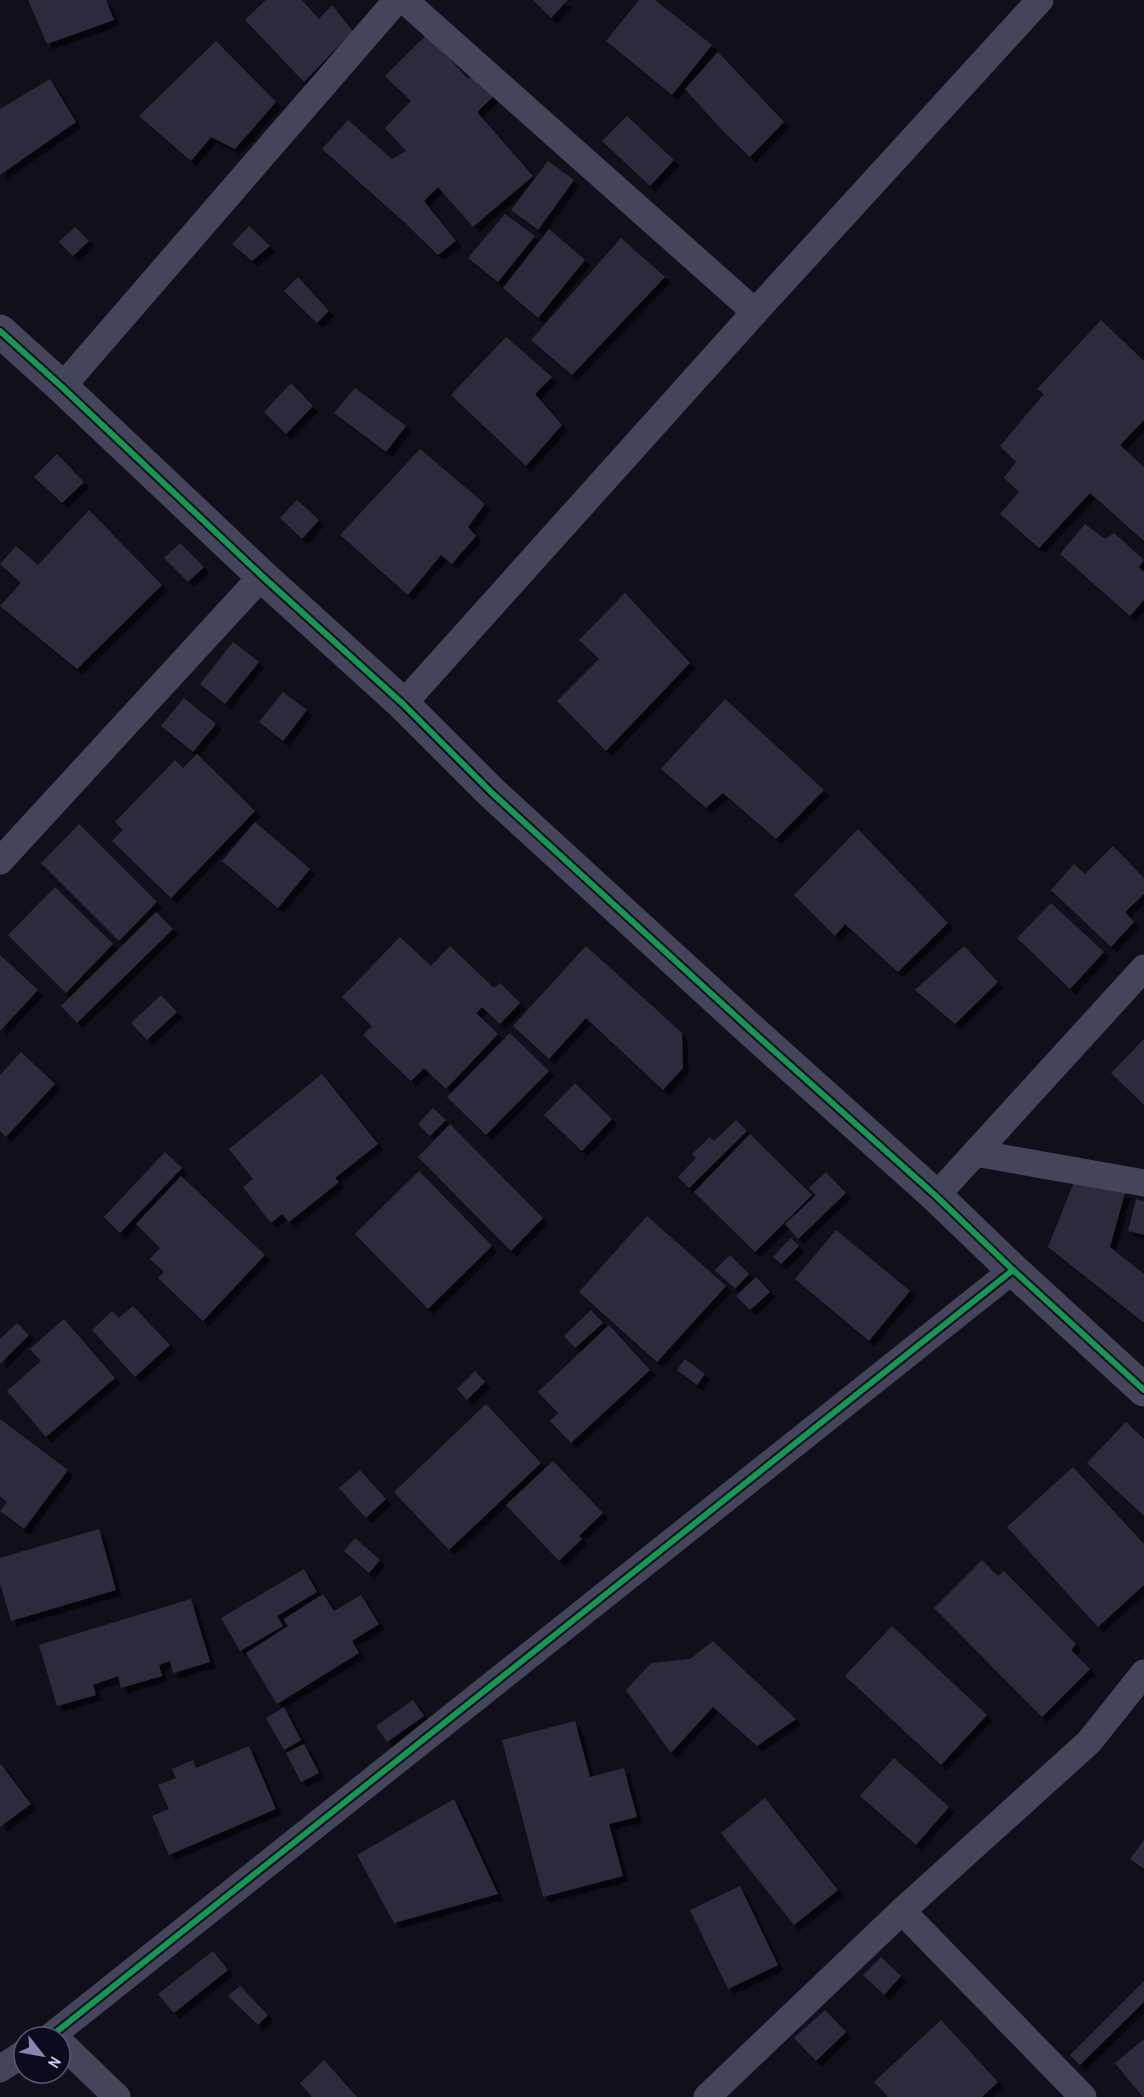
<svg xmlns="http://www.w3.org/2000/svg" width="1144" height="2097" font-family="'Archivo Narrow',sans-serif">
<style>
.building{fill:#2d2c3d;filter:url(#shadow)}
.lines{fill:none;stroke-linecap:round;stroke-linejoin:round}
.minor{stroke:#44455b;stroke-width:27}
.tertiary{stroke:#44455b;stroke-width:33}
.cycleway-casing{stroke:#0c0b1e;stroke-width:10}
.cycleway{stroke:#139951;stroke-width:6}
</style>
<defs>
<filter id="shadow"><feDropShadow dx="5.5" dy="5.5" stdDeviation="0" flood-color="#0009"/></filter>
</defs>
<rect width="100%" height="100%" fill="#100f1a"/>
<g class="building">
<path d="M 28,0 L 106,0 L 114,20 L 47,44 Z"/>
<path d="M 266,0 L 302,0 L 319,19 L 332,5 L 353,31 L 304,82 L 245,20 Z"/>
<path d="M 533,0 L 568,0 L 551,18 Z"/>
<path d="M 639,0 L 655,0 L 712,45 L 672,95 L 606,41 Z"/>
<path d="M 427,34 L 468,79 L 478,72 L 496,94 L 477,112 L 533,176 L 473,227 L 438,187 L 424,201 L 456,241 L 438,255 L 404,222 L 322,149 L 348,120 L 392,159 L 406,151 L 385,128 L 411,101 L 385,76 Z"/>
<path d="M 216,41 L 276,102 L 235,149 L 211,137 L 191,161 L 139,116 Z"/>
<path d="M 718,52 L 784,122 L 750,157 L 723,131 L 685,89 Z"/>
<path d="M 50,79 L 76,122 L 0,175 L 0,109 Z"/>
<path d="M 627,116 L 674,160 L 650,186 L 602,141 Z"/>
<path d="M 548,161 L 574,180 L 538,230 L 511,210 Z"/>
<path d="M 505,214 L 535,236 L 498,282 L 468,258 Z"/>
<path d="M 249,226 L 270,246 L 252,261 L 232,244 Z"/>
<path d="M 75,227 L 89,241 L 73,256 L 59,242 Z"/>
<path d="M 549,229 L 585,260 L 538,318 L 503,288 Z"/>
<path d="M 621,238 L 665,277 L 572,375 L 531,340 Z"/>
<path d="M 298,277 L 329,311 L 317,323 L 284,291 Z"/>
<path d="M 1101,320 L 1144,361 L 1144,420 L 1120,445 L 1144,467 L 1144,541 L 1090,493 L 1039,548 L 1000,514 L 1019,492 L 1004,478 L 1016,462 L 1000,446 L 1044,394 L 1037,389 Z"/>
<path d="M 506,337 L 552,377 L 535,394 L 562,425 L 526,466 L 451,395 Z"/>
<path d="M 291,383 L 313,406 L 286,434 L 264,412 Z"/>
<path d="M 355,388 L 406,426 L 386,452 L 334,413 Z"/>
<path d="M 420,449 L 485,504 L 468,527 L 476,536 L 452,564 L 441,555 L 408,595 L 340,535 Z"/>
<path d="M 57,454 L 84,482 L 62,503 L 34,477 Z"/>
<path d="M 297,500 L 319,520 L 302,539 L 280,518 Z"/>
<path d="M 89,510 L 162,585 L 77,669 L 0,606 L 21,583 L 0,564 L 16,546 L 38,565 Z"/>
<path d="M 1085,524 L 1105,539 L 1114,533 L 1144,560 L 1139,567 L 1144,572 L 1144,600 L 1130,616 L 1060,554 Z"/>
<path d="M 180,543 L 204,567 L 188,582 L 164,558 Z"/>
<path d="M 625,593 L 690,663 L 606,751 L 557,701 L 599,659 L 579,640 Z"/>
<path d="M 233,642 L 259,662 L 225,704 L 200,684 Z"/>
<path d="M 283,692 L 307,710 L 283,741 L 259,722 Z"/>
<path d="M 184,698 L 216,724 L 193,752 L 161,726 Z"/>
<path d="M 725,699 L 824,790 L 776,839 L 723,793 L 706,808 L 661,769 Z"/>
<path d="M 197,754 L 255,811 L 171,898 L 112,841 L 123,830 L 115,822 L 175,760 L 183,768 Z"/>
<path d="M 255,822 L 310,869 L 278,908 L 222,861 Z"/>
<path d="M 79,824 L 157,902 L 119,941 L 41,863 Z"/>
<path d="M 858,829 L 948,923 L 898,972 L 845,924 L 835,936 L 794,895 Z"/>
<path d="M 1113,846 L 1144,878 L 1144,894 L 1125,912 L 1134,922 L 1111,947 L 1051,890 L 1074,864 L 1085,874 Z"/>
<path d="M 55,887 L 113,944 L 66,993 L 8,935 Z"/>
<path d="M 1051,903 L 1104,952 L 1070,989 L 1017,938 Z"/>
<path d="M 156,912 L 173,929 L 77,1023 L 61,1006 Z"/>
<path d="M 400,937 L 431,966 L 450,946 L 494,988 L 500,983 L 520,1003 L 500,1024 L 482,1007 L 476,1013 L 498,1034 L 446,1089 L 424,1068 L 411,1081 L 363,1035 L 372,1026 L 342,997 Z"/>
<path d="M 586,946 L 682,1033 L 683,1068 L 663,1090 L 586,1018 L 549,1059 L 513,1026 Z"/>
<path d="M 964,946 L 998,982 L 955,1024 L 915,990 Z"/>
<path d="M 0,955 L 38,990 L 0,1031 Z"/>
<path d="M 161,995 L 177,1012 L 147,1040 L 131,1023 Z"/>
<path d="M 510,1033 L 549,1071 L 486,1135 L 447,1097 Z"/>
<path d="M 1144,1039 L 1144,1105 L 1111,1073 Z"/>
<path d="M 21,1052 L 55,1084 L 6,1137 L 0,1131 L 0,1075 Z"/>
<path d="M 322,1074 L 378,1144 L 335,1178 L 339,1182 L 289,1222 L 282,1214 L 271,1223 L 243,1187 L 253,1179 L 229,1149 Z"/>
<path d="M 575,1083 L 612,1119 L 582,1151 L 544,1115 Z"/>
<path d="M 433,1108 L 446,1120 L 430,1136 L 418,1124 Z"/>
<path d="M 736,1120 L 747,1131 L 689,1188 L 678,1177 L 696,1158 L 692,1154 L 710,1137 L 714,1141 Z"/>
<path d="M 450,1124 L 543,1218 L 511,1251 L 418,1157 Z"/>
<path d="M 750,1134 L 812,1195 L 755,1252 L 694,1192 Z"/>
<path d="M 165,1152 L 182,1168 L 120,1233 L 104,1217 Z"/>
<path d="M 419,1171 L 492,1246 L 428,1309 L 355,1234 Z"/>
<path d="M 826,1172 L 846,1193 L 798,1239 L 785,1224 L 816,1195 L 809,1188 Z"/>
<path d="M 181,1176 L 265,1255 L 203,1321 L 158,1278 L 164,1272 L 150,1259 L 160,1248 L 136,1224 Z"/>
<path d="M 1074,1182 L 1125,1193 L 1110,1247 L 1144,1274 L 1144,1323 L 1048,1247 Z"/>
<path d="M 1136,1199 L 1144,1201 L 1144,1235 L 1128,1231 Z"/>
<path d="M 647,1216 L 726,1286 L 657,1362 L 579,1292 Z"/>
<path d="M 836,1230 L 910,1291 L 869,1341 L 795,1279 Z"/>
<path d="M 791,1238 L 799,1246 L 781,1264 L 773,1257 Z"/>
<path d="M 730,1255 L 749,1274 L 735,1289 L 715,1270 Z"/>
<path d="M 756,1277 L 770,1292 L 750,1310 L 736,1296 Z"/>
<path d="M 133,1306 L 170,1345 L 135,1377 L 92,1330 L 112,1311 L 119,1318 Z"/>
<path d="M 591,1310 L 603,1323 L 575,1348 L 564,1336 Z"/>
<path d="M 64,1319 L 115,1378 L 46,1437 L 7,1391 L 41,1361 L 30,1349 Z"/>
<path d="M 17,1323 L 29,1335 L 0,1364 L 0,1339 Z"/>
<path d="M 609,1325 L 650,1370 L 571,1443 L 550,1421 L 558,1413 L 538,1392 Z"/>
<path d="M 685,1359 L 705,1374 L 697,1385 L 677,1370 Z"/>
<path d="M 475,1371 L 485,1382 L 467,1400 L 457,1389 Z"/>
<path d="M 486,1404 L 541,1463 L 449,1550 L 394,1492 Z"/>
<path d="M 0,1419 L 68,1470 L 24,1529 L 0,1511 L 7,1502 L 0,1496 Z"/>
<path d="M 1126,1422 L 1144,1439 L 1144,1516 L 1087,1463 Z"/>
<path d="M 553,1461 L 603,1513 L 579,1536 L 582,1539 L 559,1561 L 506,1505 Z"/>
<path d="M 1073,1467 L 1144,1544 L 1144,1585 L 1098,1627 L 1007,1527 Z"/>
<path d="M 360,1470 L 386,1499 L 366,1518 L 339,1488 Z"/>
<path d="M 99,1529 L 116,1590 L 11,1621 L 0,1583 L 0,1558 Z"/>
<path d="M 355,1538 L 380,1560 L 369,1573 L 344,1551 Z"/>
<path d="M 982,1560 L 998,1576 L 1004,1571 L 1076,1644 L 1071,1650 L 1090,1669 L 1042,1717 L 934,1608 Z"/>
<path d="M 304,1569 L 317,1592 L 277,1616 L 283,1626 L 240,1651 L 221,1618 Z"/>
<path d="M 323,1594 L 334,1611 L 361,1595 L 379,1624 L 352,1641 L 359,1653 L 277,1704 L 246,1653 L 288,1626 L 284,1619 Z"/>
<path d="M 191,1599 L 210,1662 L 173,1673 L 170,1661 L 159,1665 L 162,1676 L 121,1688 L 118,1676 L 93,1685 L 96,1695 L 57,1706 L 39,1645 Z"/>
<path d="M 892,1626 L 987,1715 L 941,1765 L 845,1676 Z"/>
<path d="M 713,1641 L 796,1719 L 757,1746 L 713,1707 L 671,1753 L 626,1690 L 651,1663 L 690,1659 Z"/>
<path d="M 413,1700 L 424,1716 L 387,1742 L 376,1726 Z"/>
<path d="M 284,1707 L 301,1740 L 284,1750 L 266,1718 Z"/>
<path d="M 575,1721 L 590,1777 L 624,1768 L 637,1817 L 609,1824 L 623,1876 L 543,1897 L 502,1740 Z"/>
<path d="M 304,1744 L 319,1773 L 301,1782 L 286,1753 Z"/>
<path d="M 249,1746 L 276,1809 L 169,1855 L 152,1816 L 169,1809 L 158,1785 L 176,1778 L 172,1769 L 193,1760 L 196,1768 Z"/>
<path d="M 894,1758 L 949,1807 L 916,1845 L 860,1796 Z"/>
<path d="M 0,1763 L 31,1804 L 0,1827 Z"/>
<path d="M 765,1798 L 838,1890 L 794,1925 L 721,1833 Z"/>
<path d="M 454,1799 L 498,1894 L 394,1923 L 357,1855 Z"/>
<path d="M 1144,1840 L 1144,1869 L 1130,1859 Z"/>
<path d="M 740,1886 L 778,1965 L 728,1989 L 690,1910 Z"/>
<path d="M 213,1951 L 228,1970 L 174,2013 L 158,1994 Z"/>
<path d="M 881,1957 L 901,1976 L 884,1995 L 863,1975 Z"/>
<path d="M 1144,1981 L 1144,2002 L 1080,2065 L 1070,2055 Z"/>
<path d="M 240,1986 L 268,2015 L 258,2025 L 228,1996 Z"/>
<path d="M 825,2010 L 846,2032 L 816,2061 L 794,2038 Z"/>
<path d="M 941,2020 L 998,2082 L 982,2097 L 888,2097 L 874,2082 Z"/>
<path d="M 1144,2039 L 1144,2097 L 1143,2097 L 1115,2063 Z"/>
<path d="M 324,2060 L 357,2097 L 312,2097 L 300,2083 Z"/>
</g>
<g class="lines">
<g class="minor">
<path d="M 404,0 L 755,312"/>
<path d="M 62,387 L 397,0"/>
<path d="M 403,704 L 755,312 L 1040,0"/>
<path d="M 0,861 L 262,576"/>
<path d="M 975,1153 L 1144,1183"/>
<path d="M 936,1196 L 1144,968"/>
<path d="M 902,1911 L 1083,2097"/>
<path d="M 50,2037 L 1013,1270"/>
<path d="M 60,2042 L 117,2097"/>
<path d="M 0,2069 L 24,2053"/>
<path d="M 707,2097 L 902,1911 L 1089,1742 L 1144,1673"/>
</g>
<path class="tertiary" d="M 0,331 L 62,387 L 262,576 L 403,704 L 491,792 L 752,1031 L 936,1196 L 1013,1270 L 1144,1390"/>
<g class="cycleway-casing">
<g id="cycleway">
<path d="M 0,331 L 62,387 L 262,576 L 403,704 L 491,792 L 752,1031 L 936,1196 L 1013,1270 L 1144,1390"/>
<path d="M 50,2037 L 1013,1270"/>
</g>
</g>
<use href="#cycleway" class="cycleway"/>
</g>
<g transform="translate(42 2055) rotate(121)"><circle r="28" fill="#0c0b1e" stroke="#575778" stroke-width="1.5"/>
<path d="M0-4.5L10 22L0 15L-10 22Z" fill="#8887af"/>
<text y="-9" font-size="16" font-weight="bold" text-anchor="middle" fill="#c8c8ff">N</text>
</g>
</svg>
